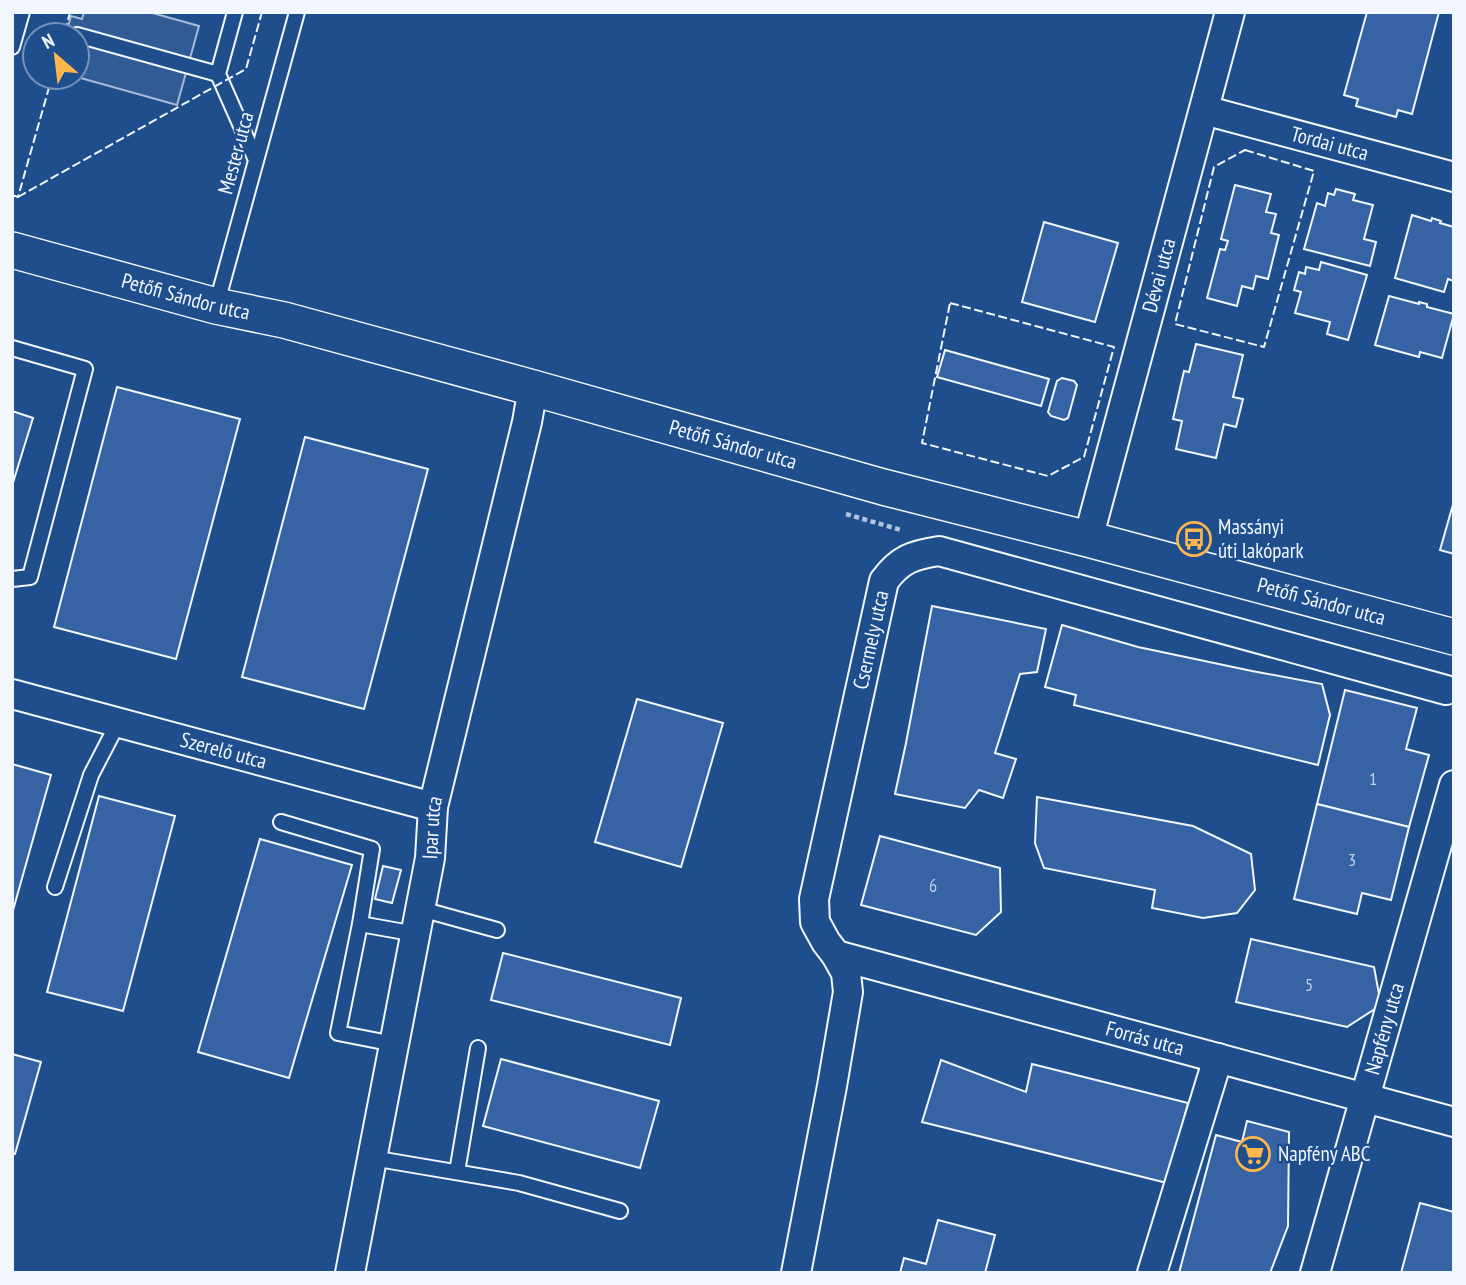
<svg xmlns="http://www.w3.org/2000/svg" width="1466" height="1285" font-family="'PT Sans Narrow',sans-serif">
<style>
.parking{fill:#305b95;stroke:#a8bbd7;stroke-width:2}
.building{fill:#3563a3;stroke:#f2f6ff;stroke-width:2}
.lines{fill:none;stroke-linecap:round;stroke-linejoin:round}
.service-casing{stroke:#f2f6ff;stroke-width:18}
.minor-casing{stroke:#f2f6ff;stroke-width:32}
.tertiary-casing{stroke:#f2f6ff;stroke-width:38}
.path{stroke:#b3c4dc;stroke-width:4.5;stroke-dasharray:5 3.5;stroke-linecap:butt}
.service{stroke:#1f4e8c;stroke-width:14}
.minor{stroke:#1f4e8c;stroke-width:28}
.tertiary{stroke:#1f4e8c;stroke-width:35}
.fence{stroke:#f2f6ff;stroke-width:2;stroke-dasharray:9 3.5;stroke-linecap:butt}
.labels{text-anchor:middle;stroke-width:5;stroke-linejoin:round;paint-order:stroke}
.number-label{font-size:18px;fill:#c3d1e8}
.street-label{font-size:21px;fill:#f2f6ff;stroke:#1f4e8c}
.poi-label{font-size:21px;fill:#f2f6ff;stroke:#1f4e8c;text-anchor:start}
</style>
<rect width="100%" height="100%" fill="#1f4e8c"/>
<path class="parking" d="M 84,12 L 149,12 L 199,26 L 177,105 L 77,77 L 77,35 L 66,35 L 71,16 L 82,19 Z"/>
<g class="building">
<path d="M 1367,12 L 1439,12 L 1412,114 L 1398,110 L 1396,117 L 1356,106 L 1358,99 L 1344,95 Z"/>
<path d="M 1235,185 L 1271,194 L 1266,212 L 1276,214 L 1271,233 L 1279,235 L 1268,279 L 1256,276 L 1253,289 L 1242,286 L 1237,306 L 1207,298 L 1220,249 L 1225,250 L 1228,241 L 1221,239 Z"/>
<path d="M 1336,189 L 1355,194 L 1353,200 L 1373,205 L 1364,239 L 1376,242 L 1370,266 L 1304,249 L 1317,203 L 1325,206 L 1328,193 L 1334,195 Z"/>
<path d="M 1412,215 L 1431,221 L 1432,218 L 1441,221 L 1440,223 L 1454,227 L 1454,281 L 1448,279 L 1444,292 L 1395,278 Z"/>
<path d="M 1044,222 L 1118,243 L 1095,322 L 1022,302 Z"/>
<path d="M 1321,262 L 1367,275 L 1348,340 L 1327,334 L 1330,322 L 1295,313 L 1301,292 L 1294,290 L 1299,272 L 1305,274 L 1306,267 L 1319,270 Z"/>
<path d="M 1389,296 L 1419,304 L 1419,302 L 1427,304 L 1427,307 L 1454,314 L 1442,358 L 1420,352 L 1419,357 L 1375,345 Z"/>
<path d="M 1196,344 L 1243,355 L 1233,397 L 1243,399 L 1236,427 L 1224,424 L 1216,458 L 1176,449 L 1182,421 L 1173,419 L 1184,371 L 1189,372 Z"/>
<path d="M 945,350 L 1049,379 L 1041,406 L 937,377 Z"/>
<path d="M 1062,378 L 1074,381 L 1077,385 L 1068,418 L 1064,420 L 1051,416 L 1048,412 L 1057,381 Z"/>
<path d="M 117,387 L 240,419 L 176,659 L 54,627 Z"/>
<path d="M 12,411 L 33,418 L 12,486 Z"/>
<path d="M 305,437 L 428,469 L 364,709 L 242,677 Z"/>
<path d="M 1454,501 L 1454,554 L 1440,550 Z"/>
<path d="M 932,606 L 1046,629 L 1037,672 L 1020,674 L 995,753 L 1016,759 L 1003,798 L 979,790 L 965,808 L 895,794 L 906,743 Z"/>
<path d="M 1062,625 L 1138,647 L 1252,671 L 1322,684 L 1330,715 L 1318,765 L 1074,705 L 1076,695 L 1045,687 Z"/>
<path d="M 1345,690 L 1417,708 L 1406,749 L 1429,755 L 1409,827 L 1317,804 Z"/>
<path d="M 637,699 L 723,723 L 681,867 L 595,842 Z"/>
<path d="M 12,764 L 51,775 L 12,914 Z"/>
<path d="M 99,796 L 175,816 L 123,1011 L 47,992 Z"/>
<path d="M 1037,797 L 1193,826 L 1251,854 L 1255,890 L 1237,913 L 1203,918 L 1152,908 L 1155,890 L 1044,868 L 1035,843 Z"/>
<path d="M 1317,804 L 1409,827 L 1391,900 L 1362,893 L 1357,914 L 1294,899 Z"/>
<path d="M 880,836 L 1000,868 L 1001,912 L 976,935 L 861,905 Z"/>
<path d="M 260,839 L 352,865 L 289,1078 L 198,1052 Z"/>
<path d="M 383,866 L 401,870 L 392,903 L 375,899 Z"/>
<path d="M 1251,939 L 1374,967 L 1381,1005 L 1347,1027 L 1236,1002 Z"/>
<path d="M 503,953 L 681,998 L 670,1045 L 491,1000 Z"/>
<path d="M 12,1054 L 41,1062 L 15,1154 L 12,1153 Z"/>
<path d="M 501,1059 L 659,1101 L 640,1168 L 483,1126 Z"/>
<path d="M 941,1060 L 1026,1092 L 1032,1064 L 1188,1103 L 1167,1183 L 922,1122 Z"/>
<path d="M 1247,1121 L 1289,1132 L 1288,1226 L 1270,1273 L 1179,1273 L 1216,1135 L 1242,1142 Z"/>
<path d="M 1420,1203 L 1454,1212 L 1454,1273 L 1401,1273 Z"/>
<path d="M 938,1220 L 995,1235 L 985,1273 L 900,1273 L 904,1258 L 926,1264 Z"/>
</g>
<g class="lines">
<g class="service-casing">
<g id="service">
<path d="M 235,12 L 218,74 L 256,160"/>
<path d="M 77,35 L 218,74"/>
<path d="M 12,47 L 22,12"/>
<path d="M 216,306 L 297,12"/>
<path d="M 12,348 L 85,369 L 30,577 L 12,579"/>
<path d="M 281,822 L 372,849 L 360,924 L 338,1033 L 394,1044"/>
<path d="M 55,887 L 91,775 L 119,721"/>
<path d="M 421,909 L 497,930"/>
<path d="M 360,924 L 416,934"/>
<path d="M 372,1158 L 519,1183 L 620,1211"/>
<path d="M 457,1172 L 478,1048"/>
</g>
</g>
<g class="minor-casing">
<g id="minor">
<path id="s1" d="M 1204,110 L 1454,177"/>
<path id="s2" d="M 1088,539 L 1230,12"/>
<path id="s3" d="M 12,694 L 433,807"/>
<path id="s4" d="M 836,955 L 1454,1122"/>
<path id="s5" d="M 350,1273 L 430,858 L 433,807 L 527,422 L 533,388"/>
<path id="s6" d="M 796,1273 L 832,1086 L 848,992 L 846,973 L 836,955 L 826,942 L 815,922 L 814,899 L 884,581 C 900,559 913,555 939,551 L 1446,690"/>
<path d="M 1152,1273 L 1218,1058"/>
<path id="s7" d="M 1315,1273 L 1454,785"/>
</g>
</g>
<g class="tertiary-casing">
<g id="tertiary">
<path id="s8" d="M 12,250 L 216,306 L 284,320 L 533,388 L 883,487 L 1088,539 L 1454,637"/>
</g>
</g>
<path class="path" d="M 846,514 L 901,530"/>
<use href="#service" class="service"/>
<use href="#minor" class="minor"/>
<use href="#tertiary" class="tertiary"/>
<g class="fence">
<path d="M 65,32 L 70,12"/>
<path d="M 1245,150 L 1314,171 L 1264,347 L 1175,324 L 1214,167 Z"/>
<path d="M 12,195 L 18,197 L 52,77"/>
<path d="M 18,197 L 246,69 L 262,12"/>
<path d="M 950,303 L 1114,347 L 1084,457 L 1048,476 L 922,443 Z"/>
</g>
</g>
<defs>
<g id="bus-ring" transform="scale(1.75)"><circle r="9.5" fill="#1f4e8c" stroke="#ffb74d" stroke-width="1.5"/><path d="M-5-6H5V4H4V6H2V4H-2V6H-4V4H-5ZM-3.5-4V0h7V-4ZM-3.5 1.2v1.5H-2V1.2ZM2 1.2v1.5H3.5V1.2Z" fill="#ffb74d"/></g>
<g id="supermarket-ring" transform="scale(1.75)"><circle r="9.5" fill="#1f4e8c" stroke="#ffb74d" stroke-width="1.5"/><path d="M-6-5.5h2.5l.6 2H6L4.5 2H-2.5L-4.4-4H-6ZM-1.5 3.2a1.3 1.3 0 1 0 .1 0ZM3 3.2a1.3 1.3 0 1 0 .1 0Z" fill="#ffb74d"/></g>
</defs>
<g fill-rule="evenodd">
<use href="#bus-ring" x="1194" y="539"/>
<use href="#supermarket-ring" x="1253" y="1154"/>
</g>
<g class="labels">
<g class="number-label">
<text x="1373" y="785">1</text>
<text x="1352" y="866">3</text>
<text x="933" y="892">6</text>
<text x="1309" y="991">5</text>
</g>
<g class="street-label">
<text dy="7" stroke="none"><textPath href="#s1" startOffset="130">Tordai utca</textPath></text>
<text transform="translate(236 153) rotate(-75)" y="7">Mester utca</text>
<text dy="7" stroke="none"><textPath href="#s2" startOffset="273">Dévai utca</textPath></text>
<text dy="7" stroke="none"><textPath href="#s8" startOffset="180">Petőfi Sándor utca</textPath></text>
<text dy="7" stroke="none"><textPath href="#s8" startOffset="747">Petőfi Sándor utca</textPath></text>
<text dy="7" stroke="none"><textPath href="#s8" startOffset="1356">Petőfi Sándor utca</textPath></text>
<text dy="7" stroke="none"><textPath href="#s6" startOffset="653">Csermely utca</textPath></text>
<text dy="7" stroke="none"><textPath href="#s3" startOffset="219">Szerelő utca</textPath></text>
<text dy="7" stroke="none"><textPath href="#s5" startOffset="453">Ipar utca</textPath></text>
<text dy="7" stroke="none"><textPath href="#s7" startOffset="254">Napfény utca</textPath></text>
<text dy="7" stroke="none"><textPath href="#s4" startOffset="320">Forrás utca</textPath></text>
</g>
<g class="poi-label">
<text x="1218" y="534">Massányi<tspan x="1218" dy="24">úti lakópark</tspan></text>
<text x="1278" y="1161">Napfény ABC</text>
</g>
</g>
<rect width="1466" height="1285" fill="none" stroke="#f2f6ff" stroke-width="28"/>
<g transform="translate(56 56) rotate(332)"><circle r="33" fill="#1f4e8c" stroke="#7391ba" stroke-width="2"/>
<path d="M0-5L12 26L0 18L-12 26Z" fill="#ffb74d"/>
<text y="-10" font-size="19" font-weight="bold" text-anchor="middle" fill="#f2f6ff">N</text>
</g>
</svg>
